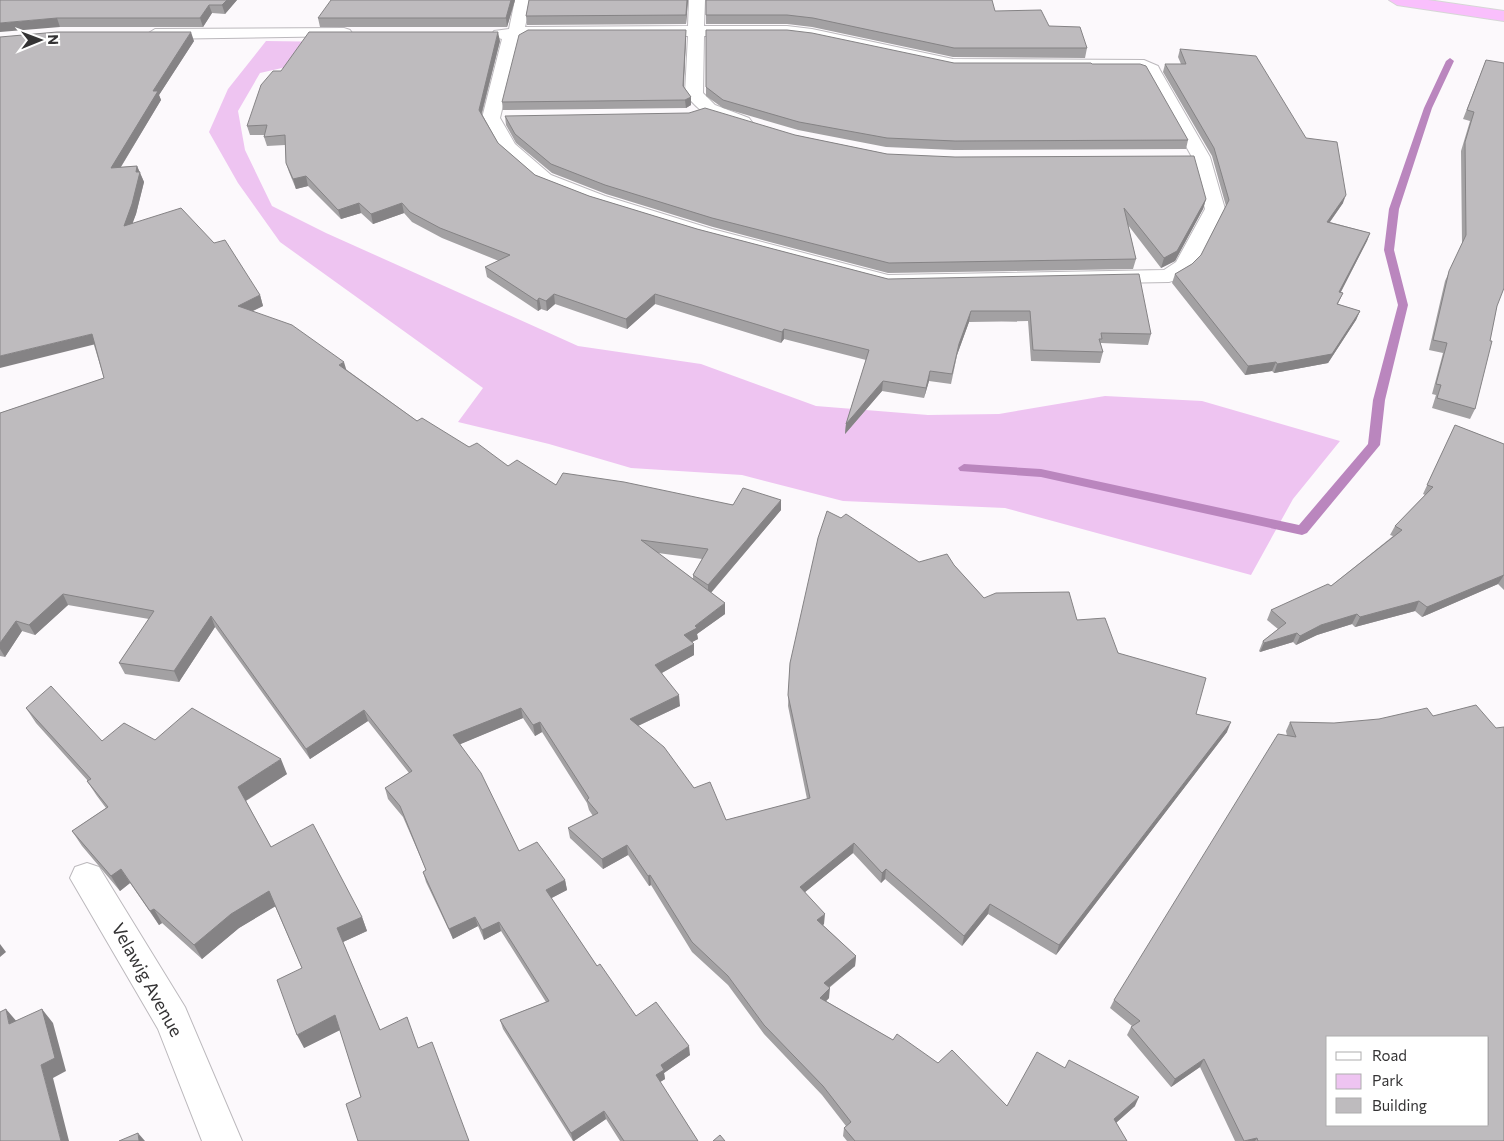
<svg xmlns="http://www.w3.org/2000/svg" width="1504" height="1141" font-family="Commissioner,sans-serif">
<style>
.green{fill:#eec4f1}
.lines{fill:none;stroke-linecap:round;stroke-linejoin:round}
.stream{fill:#ba86be;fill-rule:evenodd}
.street-casing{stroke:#bcb9bd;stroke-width:2}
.highway-casing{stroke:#d6d6d6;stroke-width:2}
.street{fill:#fff;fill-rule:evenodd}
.highway{fill:#f9bffc;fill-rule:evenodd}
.wall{fill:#a3a1a3;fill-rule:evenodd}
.shaded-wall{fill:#858385}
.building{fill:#bebbbe;stroke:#858385;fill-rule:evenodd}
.labels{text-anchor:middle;stroke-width:4;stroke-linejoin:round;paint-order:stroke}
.near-street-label{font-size:18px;fill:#343334;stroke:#fff}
</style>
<rect width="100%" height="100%" fill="#fcf9fc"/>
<path class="green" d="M266,41L339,42L326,58L260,73L238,111L245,150L272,206L326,233L578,346L701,364L816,406L928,415L999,414L1105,396L1202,401L1340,441L1293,499L1251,575L1005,508L843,501L742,475L631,468L549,444L458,422L483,388L280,242L238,183L209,132L228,89Z"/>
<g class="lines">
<path class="stream" d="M1450,58L1454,61L1432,108L1399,209L1394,250L1408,305L1385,400L1380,445L1307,533L1302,535L1041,477L960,471L958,468L964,464L1041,469L1299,525L1368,444L1373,400L1398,305L1384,250L1389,209L1424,108L1446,61Z"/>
<defs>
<path id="street" d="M515,0H531L525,27L688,26L689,0H705L704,26H787L812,29L953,59L1144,60L1158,66L1160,70L1210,157L1225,209C1211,234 1200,275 1169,282L888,287L698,237L591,204L537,183L501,151L482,118L502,39L494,37L492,34L494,31L509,29ZM529,36H688L685,93C696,111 727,131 749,126L752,122L749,118L715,105L703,93L704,36H787L812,39L953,69H1135L1145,73L1192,157L1205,209L1176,262L1164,270L888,275L712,229L605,196L551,175L515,144L500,118L518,41Z
M344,28L350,30L352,33L350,36L155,39L147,34L155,29Z
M87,863L99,867L185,1007L242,1141H202L158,1029L70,878L75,867Z"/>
<path id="highway" d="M1389,0H1428L1504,11V21L1397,5Z"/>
</defs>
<use href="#street" class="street-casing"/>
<use href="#highway" class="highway-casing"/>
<use href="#street" class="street"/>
<use href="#highway" class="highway"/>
</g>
<path class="wall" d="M0,0H237L225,14L212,13L203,27H60Z
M515,0L507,27H320L318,18Z
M529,0H688L686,24L527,25L526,16Z
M995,11L1049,26L1087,48L1085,58L953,57L812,27L787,24H706V15Z
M706,30L954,63L1092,64L1188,140L1186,149L954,150L886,147L798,130L723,108L706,96Z
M0,37L194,41L159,95L161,100L121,167L137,166L144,182L136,214L132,223L260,295L263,306L253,311L347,370L417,421L508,466L556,485L781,510L711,593L725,614L697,634L698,639L691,642L694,655L662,673L680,706L638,726L694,788L726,820L807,799L788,706L790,663L919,562L954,565L984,598L1077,620L1196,714L1227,732L1056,955L988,914L962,946L885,879L881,883L853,853L805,892L824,924L823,925L856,956L855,966L829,988V998L826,1001L893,1040L938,1063L1007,1106L1065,1068L1135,1106L1116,1123L1127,1141H847L843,1136L844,1128L846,1126L822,1095L764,1034L728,985L692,952L651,885L649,886L628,855L603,869L570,838L568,828L593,816L589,810L587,803L542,732L535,736L523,718L460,744L519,851L565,880L567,890L551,898L597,966L636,1016L690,1055L664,1073L665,1079L660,1082L698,1141H620L606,1119L574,1141H573L503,1029L500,1020L546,1002L501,931L484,940L478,926L453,939L426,882L423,872L426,870L403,817L388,799L385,788L409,773L368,721L310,759L215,627L179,682L125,674L119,663L149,619L68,605L35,635L22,631L5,657L0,656V413L104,378ZM658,553L702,559L693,575V579Z
M686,38L684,87L691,97V105L686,108L503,110L502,102Z
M500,41L482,114L498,143L535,175L589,196L697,229L888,279L1151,334L1148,345L1101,343V345L1103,352L1100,363L1031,361L1028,321L969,322L957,355L951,384L929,381L924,398L882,391L845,434L846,424L866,360L784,339L781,343L655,304L627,329L555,304L547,311L541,309L538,311L487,277L485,267L499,261L442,238L412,222L404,213L373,224L361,213L341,219L308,186L296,189L289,172L286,163L285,145L267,146L264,137V135H250L247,126L281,71Z
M1180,49L1343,203L1330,222L1370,233L1367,241L1341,292L1343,293L1338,304L1360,311L1356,320L1328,363L1274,373L1272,371L1245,375L1172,283L1175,274L1192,264L1201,255L1226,206L1212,156L1163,72L1165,64H1181L1178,57Z
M1486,60L1497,306L1475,409L1470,419L1432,408L1436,395L1432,394L1443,353L1429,350L1445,281L1462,244L1461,151L1470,121L1463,119Z
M505,116L795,135L887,154L1206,199L1203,209L1175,261L1161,268L1128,225L1136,259L1133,269L888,273L713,227L606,194L552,173L516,143L506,125Z
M1455,425L1504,444V590L1498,584L1422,617L1415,611L1355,627L1352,624L1317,635L1296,645L1293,642L1260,652L1259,651L1263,641L1278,629L1267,620L1271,610L1331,586L1393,536L1390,535L1395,526L1425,495L1423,494Z
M26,708L102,741L155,740L287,774L246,801L271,847L362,917L367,931L343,942L380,1030L412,1031L361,1097L340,1030L304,1048L302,968L275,906L239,928L202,959L162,923L159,925L130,883L120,891L82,846L72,831L106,808L97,796L87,781H88L36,723Z
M1290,722L1504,1141H1235L1200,1067L1171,1087L1127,1035L1131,1027L1132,1026L1110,1008L1114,1000L1287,736L1286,731Z"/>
<path class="shaded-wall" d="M227,0H237L225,14L222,5Z
M511,0H515L507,27L506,18Z
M687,0H688L686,24V15Z
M209,5L212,13L203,27L200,18Z
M57,18L60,27L0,32V23Z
M686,30V38L683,94V86Z
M191,32L194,41L159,95L161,100L114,178L111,168L153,91Z
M498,32L500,41L480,119L479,110Z
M691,97V105L686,108L685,100Z
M137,166L144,182L136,214L128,236L124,226Z
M306,176L308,186L296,189L293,179Z
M1346,195L1343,203L1324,230L1327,222Z
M1206,199L1203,209L1175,261L1161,268L1164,258Z
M359,203L361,213L341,219L338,210Z
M402,203L404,213L373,224L371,214Z
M1370,233L1367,241L1336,301L1339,292Z
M554,294L555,304L547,311L546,301Z
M655,294V304L627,329L626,319Z
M260,295L263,306L242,316L238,306Z
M539,298L541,309L538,311L537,301Z
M971,311L969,322L957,355L951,384L959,344Z
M1360,311L1356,320L1328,363L1274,373L1277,364Z
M784,329V339L781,343L782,332Z
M92,334L96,344L0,368V356Z
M344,362L347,372L339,365Z
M1276,362L1272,371L1245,375L1248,366Z
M930,371L929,381L924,398L926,388Z
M883,381L882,391L845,434L846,424Z
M781,500V510L708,596V585Z
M1504,575L1498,584L1422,617L1427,607Z
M63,594L68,605L35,635L29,625Z
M1419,601L1415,611L1355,627L1360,617Z
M725,603V614L697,634L698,639L685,646L684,635L695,626Z
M1357,614L1352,624L1317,635L1296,645L1300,636L1321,625Z
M211,616L215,627L179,682L174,671Z
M16,621L22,631L5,657L0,649V643Z
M1297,633L1293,642L1260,652L1264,643Z
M694,644V655L656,676L655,665Z
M679,695L680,706L631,729L630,719Z
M521,708L523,718L456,746L453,735Z
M364,710L368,721L310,759L306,749Z
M540,722L542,732L535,736L533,725Z
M1231,722L1227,732L1056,955L1059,945Z
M281,759L287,774L245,801L238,787Z
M854,843L853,853L799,897L800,887Z
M627,845L628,855L603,869L602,859Z
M121,869L130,883L120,891L111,876Z
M886,869L885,879L881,883L882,873Z
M650,875L651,885L649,886L648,876Z
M565,880L567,890L548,900L546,890Z
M269,891L276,906L239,928L202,959L194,945L231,914Z
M990,904L988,914L962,946L964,936Z
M154,909L162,923L159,925L150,911Z
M825,914L824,924L817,930V920Z
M362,917L367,931L343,942L337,928Z
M475,917L478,926L453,939L449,929Z
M499,922L501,931L484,940L482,930Z
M0,944L6,952L0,957Z
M856,956L855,966L823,992L824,983Z
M830,988L829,998L820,1007V998Z
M6,1009L18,1023L9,1024Z
M42,1009L53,1023L66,1071L53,1078L69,1141H61L41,1065Z
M335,1015L342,1029L304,1048L297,1035Z
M689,1046L690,1055L664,1073L665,1079L657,1084L656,1075L661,1065Z
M1204,1059L1200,1067L1171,1087L1175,1079Z
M1139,1097L1135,1106L1110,1128L1114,1119Z
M604,1111L606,1119L574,1141H573L571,1133Z
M138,1133L145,1141H139Z
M1257,1138L1255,1141H1244Z"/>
<path class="building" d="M0,0H227L222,5H209L200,18H57L0,23Z
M331,0H511L506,18H318Z
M529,0H687L686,15L526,16Z
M706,0H992L995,11L1041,10L1049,26L1080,27L1087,48H954L813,18L787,15H706Z
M528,30H686L683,86L691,97L685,100L502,102L519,35Z
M706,30H787L812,33L954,63H1091L1092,64H1140L1146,66L1188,140L955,141L887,138L799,122L723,100L706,87Z
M57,32H191L153,91H158L111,168L137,166L136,172H140L132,204L124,226L181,208L214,243L225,240L260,295L238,306L292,325L344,362L339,365L417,421L422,418L469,447L477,443L508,466L517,460L556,485L563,473L624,482L733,505L743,488L781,500L708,585L693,575L708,549L641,540L725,603L695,626L697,628L684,635L694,644L655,665L679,695L630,719L664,747L694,788L710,782L726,820L810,798L788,695L790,663L818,538L827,511L841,518L846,514L919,562L947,554L954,565L984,598L996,593L1069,592L1077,620L1105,618L1118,653L1206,678L1196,714L1231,722L1059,945L990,904L964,936L886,869L882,873L854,843L800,887L825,914L817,920L856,956L824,983L830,988L820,998L893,1040L897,1034L938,1063L952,1050L1007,1106L1037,1052L1065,1068L1069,1060L1139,1097L1114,1119L1127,1141H855L844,1128L851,1122L823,1086L764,1025L728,976L692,942L650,875L648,876L627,845L602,859L568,828L598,813L587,800L589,798L540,722L533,725L521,708L453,735L481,773L519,851L537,842L565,880L546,890L597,966L600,964L636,1016L656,1002L689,1046L661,1065L664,1070L656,1075L698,1141H624L604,1111L571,1133L500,1020L549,1001L499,922L482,930L475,917L449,929L423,872L426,870L400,806L385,788L412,771L364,710L306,749L211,616L174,671L119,663L154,611L63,594L29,625L16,621L0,643V413L104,378L92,334L0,356V37Z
M309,32H498L479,110L498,143L535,175L589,196L697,229L888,279L1139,274L1151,334L1101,333L1102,339H1099L1103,352L1033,350L1030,311H971L959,344L952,374L930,371L926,388L883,381L846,424L869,350L784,329L782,332L655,294L626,319L554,294L546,301L539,298L537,301L485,267L510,255L440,228L410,212L402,203L371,214L359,203L338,210L306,176L293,179L286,163L285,135L264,137L267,125L247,126L261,85L273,71H281Z
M1180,49L1256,56L1306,138L1337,142L1346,195L1327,222L1370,233L1339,292L1343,293L1337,304L1360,311L1332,354L1277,364L1276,362L1248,366L1175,274L1192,264L1201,255L1229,200L1214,148L1165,64H1186Z
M1486,60L1504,63V288L1497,306L1490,341H1492L1475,409L1437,398L1441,385L1436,384L1447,343L1433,340L1449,271L1466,235L1465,142L1474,112L1467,110Z
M705,108L795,135L887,154L955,157L1194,156L1206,199L1177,251L1164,258L1124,208L1136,259L889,263L712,218L605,185L551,164L515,134L505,116L689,113Z
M1455,425L1504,444V575L1427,607L1419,601L1360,617L1357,614L1321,625L1300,636L1297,633L1264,643L1263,641L1286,623L1271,610L1328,584L1331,586L1402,530L1395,526L1433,487L1427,485Z
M51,686L102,741L124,723L155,740L192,708L281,759L238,787L271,847L313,824L362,917L337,928L380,1030L407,1017L418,1048L432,1042L469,1141H358L346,1104L361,1097L335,1015L297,1035L277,980L302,968L269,891L231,914L194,945L154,909L150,911L121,869L111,876L72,831L108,807L87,781L91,779L26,708Z
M1476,705L1496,728L1504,727V1141H1258L1257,1138L1244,1141L1204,1059L1175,1079L1131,1027L1140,1021L1114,1000L1278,734L1296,737L1290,722L1334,723L1379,719L1427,708L1433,716ZM1328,1037H1488V1125H1328Z
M6,1009L9,1024L42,1009L55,1058L41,1065L61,1141H0V1012Z
M138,1133L139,1141H119Z
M720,1135L725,1141H713Z"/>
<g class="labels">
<g class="near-street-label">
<text transform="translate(147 980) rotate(61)" y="6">Velawig Avenue</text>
</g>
</g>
<rect x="1326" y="1036" width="162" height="90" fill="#ffffff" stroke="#aeadae"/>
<rect x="1336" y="1052" width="25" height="8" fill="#ffffff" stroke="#aeadae"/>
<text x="1372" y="1061" font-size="15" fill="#343334">Road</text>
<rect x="1336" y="1074" width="25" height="15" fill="#eec4f1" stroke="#aeadae"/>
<text x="1372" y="1086" font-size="15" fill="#343334">Park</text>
<rect x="1336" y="1098" width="25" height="15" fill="#bebbbe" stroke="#aeadae"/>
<text x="1372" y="1111" font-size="15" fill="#343334">Building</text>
<g transform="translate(40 40) rotate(89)" stroke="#ffffff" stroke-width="4" paint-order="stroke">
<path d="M0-4L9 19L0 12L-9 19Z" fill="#343334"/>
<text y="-8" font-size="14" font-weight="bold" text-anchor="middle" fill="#343334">N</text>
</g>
</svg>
